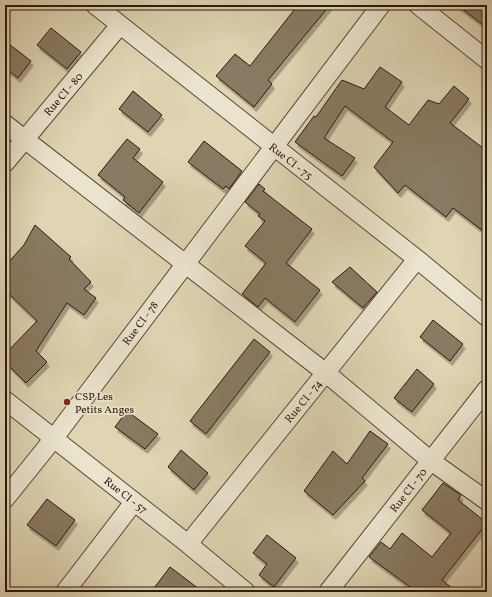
<svg xmlns="http://www.w3.org/2000/svg" width="492" height="597" font-family="Vollkorn,serif">
<style>
.building{fill:#897a64;stroke:#2b180f;filter:url(#shadow)}
.lines{fill:none;stroke-linecap:round;stroke-linejoin:round}
.street-casing{stroke:#584738;stroke-width:20}
.street{stroke:#eae4ce;stroke-width:18}
.poi-dot{fill:#8f2418;stroke:#eae4ce;stroke-width:1.5}
.labels{text-anchor:middle;stroke-width:3.5;stroke-linejoin:round;paint-order:stroke}
.street-label{font-size:11px;fill:#2b180f;stroke:#eae4ce}
.poi-label{font-size:11px;fill:#2b180f;stroke:#eae4ce;text-anchor:start}
</style>
<defs>
<filter id="shadow"><feDropShadow dx="2.5" dy="4.5" stdDeviation="0" flood-color="#0004"/></filter>
</defs>
<rect width="100%" height="100%" fill="#dfd5b3"/>
<filter id="stains"><feTurbulence type="fractalNoise" baseFrequency=".005" numOctaves="4"/><feColorMatrix values="0 0 0 0 .2 0 0 0 0 .09 0 0 0 0 .02 0 0 0 .5 -.17"/></filter>
<radialGradient id="worn" r=".72"><stop offset=".6" stop-color="#630" stop-opacity="0"/><stop offset="1" stop-color="#630" stop-opacity=".3"/></radialGradient>
<path class="building" d="M298,5H330L268,80L272,84L254,107L216,76L235,54L250,66Z
M457,5H487V28Z
M51,28L81,52L67,69L37,45Z
M5,41L31,61L18,78L5,68Z
M380,67L402,82L385,107L409,125L428,100L439,104L454,86L469,99L450,123L487,151V234L453,208L446,217L405,185L398,193L374,167L393,142L345,106L324,138L355,158L342,176L295,142L314,116L316,117L342,80L364,89Z
M133,91L162,115L148,132L119,109Z
M127,139L140,149L133,158L163,182L139,213L123,200L125,197L98,175Z
M204,141L242,171L229,189L226,186L223,189L188,162Z
M259,184L265,189L263,191L312,229L286,263L320,290L295,322L265,298L258,307L242,294L266,263L245,246L265,221L258,216L260,214L245,202Z
M35,225L71,257L69,259L91,282L84,289L96,298L84,315L67,303L36,351L47,362L26,383L5,362V354L37,321L5,290V266L24,245Z
M350,267L377,292L363,308L332,282Z
M433,320L463,344L450,361L420,337Z
M254,339L270,352L206,434L190,421Z
M417,369L434,384L412,412L394,398Z
M127,411L158,434L145,449L115,427Z
M370,431L388,444L362,478L365,481L333,515L304,491L333,451L347,464Z
M181,450L208,473L194,490L168,467Z
M443,483L461,495L458,500L487,523L442,580L457,592H417L369,557L381,542L390,549L402,533L432,557L451,533L422,510Z
M47,499L75,520L56,546L27,525Z
M267,535L296,558L274,587L259,575L267,564L253,553Z
M170,567L203,592H151Z"/>
<g class="lines">
<defs>
<path id="street" d="M95,5L417,259L487,317
M418,5L487,60
M5,124L326,373L431,461L487,501
M5,163L120,25
M5,400L188,544L246,592
M5,499L54,438L381,5
M188,544L417,259
M65,592L134,502
M328,592L487,389"/>
</defs>
<use href="#street" class="street-casing"/>
<use href="#street" class="street"/>
</g>
<circle class="poi-dot" cx="67" cy="402" r="4"/>
<g class="labels">
<g class="street-label">
<text transform="translate(63 94) rotate(-49)" y="4">Rue CI - 80</text>
<text transform="translate(291 161) rotate(38)" y="4">Rue CI - 75</text>
<text transform="translate(140 323) rotate(-53)" y="4">Rue CI - 78</text>
<text transform="translate(303 401) rotate(-51)" y="4">Rue CI - 74</text>
<text transform="translate(408 490) rotate(-52)" y="4">Rue CI - 70</text>
<text transform="translate(126 495) rotate(38)" y="4">Rue CI - 57</text>
</g>
<g class="poi-label">
<text x="75" y="400">CSP Les<tspan x="75" dy="13">Petits Anges</tspan></text>
</g>
</g>
<rect width="492" height="597" fill="none" stroke="#dfd5b3" stroke-width="20"/>
<rect x="6" y="6" width="480" height="585" fill="none" stroke="#2b180f" stroke-width="2"/>
<rect x="10" y="10" width="472" height="577" fill="none" stroke="#2b180f"/>
<rect width="100%" height="100%" filter="url(#stains)"/>
<rect width="100%" height="100%" fill="url(#worn)"/>
</svg>
